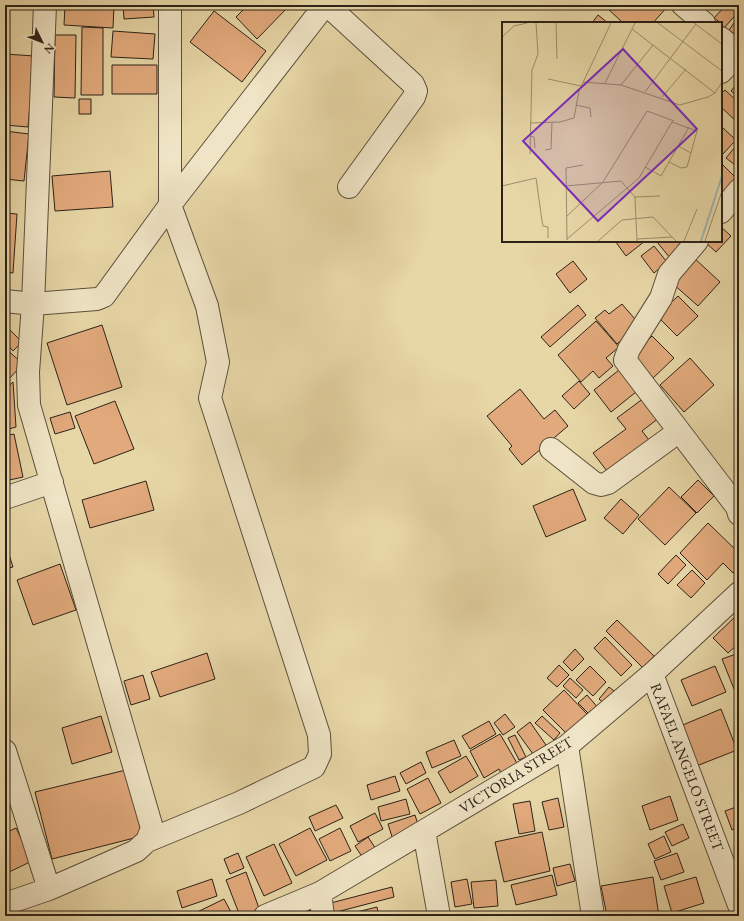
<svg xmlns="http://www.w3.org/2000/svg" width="744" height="921" font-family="'EB Garamond',serif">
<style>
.building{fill:#e2aa7c;stroke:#2c2218}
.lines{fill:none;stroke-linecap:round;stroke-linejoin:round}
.minor-casing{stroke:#5b4f3c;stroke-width:24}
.minor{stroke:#efe4c5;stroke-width:22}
.labels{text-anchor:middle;stroke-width:4;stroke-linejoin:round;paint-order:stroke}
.street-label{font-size:15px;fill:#2c2218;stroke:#efe4c5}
.inset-river{fill:none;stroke:#9bb6b2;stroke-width:2}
.inset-road{fill:none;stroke:#9c8e6d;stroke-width:1}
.view{fill:#7b2cbf;fill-opacity:0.15;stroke:#7b2cbf;stroke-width:2}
.inset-edge{fill:none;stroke:#2c2218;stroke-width:2}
</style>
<rect width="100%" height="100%" fill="#e7d6a6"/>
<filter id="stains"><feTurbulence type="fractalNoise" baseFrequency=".005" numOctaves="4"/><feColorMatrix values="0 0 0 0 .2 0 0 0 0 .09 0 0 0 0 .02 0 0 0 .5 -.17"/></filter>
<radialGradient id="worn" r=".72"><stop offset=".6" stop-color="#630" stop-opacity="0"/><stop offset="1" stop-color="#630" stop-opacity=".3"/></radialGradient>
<path class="building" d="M65,5H114L113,28L64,25Z
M123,5H153L154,17L124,19Z
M248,5H290L257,39L236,17Z
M606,5H665L667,7L653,23H623L605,6Z
M726,5H735L739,9V11L724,28L721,23L714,18Z
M214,11L266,51L242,82L190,42Z
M598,15L608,23H592Z
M739,16V38L729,30Z
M82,27L103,28V95H81Z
M113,31L155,34L153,59L111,57Z
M55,35H76L75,98L54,97Z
M5,54L34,56L28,127L5,125Z
M112,65H157V94H112Z
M739,81V98L731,91Z
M725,90L739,103L738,123L721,107V94Z
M79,99H91V114H79Z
M723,128L736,140L721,156V130Z
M5,131L29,134L24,181L5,179Z
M739,142V168L726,158Z
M721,163L739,181L721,205Z
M110,171L113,207L55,211L52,176Z
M5,213L17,214L13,273L5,272Z
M721,227L731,236L716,252L705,242L721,241Z
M615,241H645L626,256Z
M678,241L683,248L670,258L657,242Z
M654,246L667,262L654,273L641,256Z
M692,256L720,282L698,306L672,283Z
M573,261L587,279L570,293L556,274Z
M678,296L698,316L677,336L657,316Z
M622,304L640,325L617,344L595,318L605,310L609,314Z
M578,305L586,315L550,347L541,337Z
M596,321L619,347L606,358L613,366L599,378L593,371L581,382L558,355Z
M5,325L22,342L13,351L5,342Z
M102,325L122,387L67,405L47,343Z
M652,336L674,358L651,380L629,358Z
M5,348L23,364L6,382H5Z
M690,358L714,385L684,412L660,385Z
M619,370L636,392L611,412L594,390Z
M579,381L590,394L574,409L562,396Z
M13,382L16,427L5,430V389Z
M520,389L544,419L555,410L568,426L522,465L509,449L512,446L487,416Z
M644,398L659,418L642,431L649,440L607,471L593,453L626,429L617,418Z
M115,401L134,449L94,464L75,416Z
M70,412L75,428L55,434L50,418Z
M14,434L23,477L5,481V436Z
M698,480L714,496L697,513L681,497Z
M146,481L154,510L90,528L82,500Z
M669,487L696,513L665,545L638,519Z
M573,489L586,520L546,537L533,506Z
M621,499L639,515L623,534L604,518Z
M708,523L739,553V566L733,573L723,563L707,580L680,553Z
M5,542L13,567L5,569Z
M676,555L686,565L668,584L658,574Z
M60,564L76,610L33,625L17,580Z
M692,570L705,583L691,598L677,585Z
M739,613V643L728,653L713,638Z
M617,620L654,656L643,668L606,631Z
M605,637L632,665L621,676L594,648Z
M575,649L584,659L572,671L563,662Z
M207,653L215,679L160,697L151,672Z
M739,653V687L734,689L722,659Z
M559,665L569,675L557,687L547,678Z
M590,666L606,682L593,696L576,680Z
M715,666L726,692L692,706L681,680Z
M143,675L150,699L131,705L124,681Z
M570,678L583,690L576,698L563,686Z
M609,687L619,695L608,707L599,699Z
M564,690L587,714L567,734L543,710Z
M587,695L600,710L592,717L578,703Z
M721,709L737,750L694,767L678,727Z
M505,714L515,727L503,735L494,723Z
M101,716L112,752L72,764L62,728Z
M542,716L560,733L554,740L535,723Z
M489,721L496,734L470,749L462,736Z
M530,722L546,745L533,754L517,732Z
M500,734L521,770L504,779L499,769L484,778L470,751Z
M515,735L526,757L519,760L508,738Z
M454,740L461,756L432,768L426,752Z
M466,756L478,776L450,793L438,772Z
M421,762L426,773L406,784L400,773Z
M126,770L142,836L52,859L35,792Z
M395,776L400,791L371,800L367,785Z
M428,778L441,803L420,814L407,789Z
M670,796L678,820L650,830L642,806Z
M558,798L564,827L549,830L542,802Z
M406,799L410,814L381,821L378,807Z
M530,801L535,831L519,834L513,804Z
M336,805L343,818L315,831L309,817Z
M739,806V827L732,830L725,811Z
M375,813L383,829L358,842L350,826Z
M415,815L420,831L393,840L388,824Z
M683,824L689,838L672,846L665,832Z
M16,828L32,861L5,874V833Z
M310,828L327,860L296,876L279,844Z
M340,828L351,851L330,861L319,839Z
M542,832L550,871L504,882L495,842Z
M664,836L671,852L655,859L648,844Z
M368,837L378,852L365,861L355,846Z
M274,844L292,883L264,896L246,857Z
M238,853L244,868L230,874L224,859Z
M677,853L684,872L661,880L654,861Z
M570,864L575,881L557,886L553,868Z
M246,872L260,911L248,916H240L226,880Z
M552,875L557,895L516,905L511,885Z
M653,877L659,916H607L601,886Z
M696,877L704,903L672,913L664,886Z
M212,879L217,896L182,908L177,891Z
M467,879L472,904L455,907L451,882Z
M496,880L498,906L474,908L471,882Z
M392,887L394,897L329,914L327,904Z
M224,899L233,916H191V915Z
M377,907L379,916H354L353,913Z"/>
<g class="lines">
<defs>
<path id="minor" d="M327,5L413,84L416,91L414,97L349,187
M683,5L704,23
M721,38L739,54
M721,72L739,54
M721,212L739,190
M697,241L669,274L661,298L629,349L625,360L737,507L739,514
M5,301L33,304L97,299L104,296L170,205L325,5
M551,449L594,483L601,485L608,483L678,432
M5,498L52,482
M652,674L739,905
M567,746L593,916
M5,751L49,889
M424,831L439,916
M147,841L239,803L314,767L320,754L319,735L210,398L218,362L207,306L170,205V5
M320,893L323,916
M5,904L49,889L136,851L147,841L152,828L29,405L28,372L33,304L45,5
M265,916L320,893L567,746L652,674L739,593"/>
</defs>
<use href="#minor" class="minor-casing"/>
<use href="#minor" class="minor"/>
</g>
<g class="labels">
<g class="street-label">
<text transform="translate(687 767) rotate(69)" y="5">RAFAEL ANGELO STREET</text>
<text transform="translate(516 775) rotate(-32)" y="5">VICTORIA STREET</text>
</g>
</g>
<g transform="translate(502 22)">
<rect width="220" height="220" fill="#e7d6a6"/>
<path class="inset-river" d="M199,219L220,154"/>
<path class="inset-road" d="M54,1L55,37M156,1L220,49M192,1L220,22M130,7L213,71M0,15L12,4L25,1M46,57L79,64M81,60L119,63L178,83L206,75L213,71L220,60M103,61L133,1M119,63L151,23M143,70L194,2M160,75L184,47M74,83L88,86L89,95M29,101L58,100L72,96L77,69L109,1M28,114L32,115L33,126M176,124L189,131M43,128L49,127L50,100M28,132L30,48L36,32L34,1M143,145L159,154L187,105M0,164L34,156L40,199L41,204L46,205V216M64,164L119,159L133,175L135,219M133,175L158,174M64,195L101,160L145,89L172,99M65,217L137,156L170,100L195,109L185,145L179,146L167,140M135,217L170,215M65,218L64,146L81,143M96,219L120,198L151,195L174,219M182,219L195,187M203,219L220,169"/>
<path class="view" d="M121,27L195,107L96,199L21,119Z"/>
<rect width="220" height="220" class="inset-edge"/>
</g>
<rect width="744" height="921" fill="none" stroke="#e7d6a6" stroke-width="20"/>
<rect x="6" y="6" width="732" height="909" fill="none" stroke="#2c2218" stroke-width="2"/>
<rect x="10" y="10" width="724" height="901" fill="none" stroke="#2c2218"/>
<g transform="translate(42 42) rotate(133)" stroke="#efe4c5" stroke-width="3" paint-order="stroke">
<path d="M0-3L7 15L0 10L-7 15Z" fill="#2c2218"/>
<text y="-6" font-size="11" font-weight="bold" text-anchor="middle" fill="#2c2218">N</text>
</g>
<rect width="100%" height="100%" filter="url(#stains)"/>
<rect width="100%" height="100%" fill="url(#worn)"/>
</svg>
